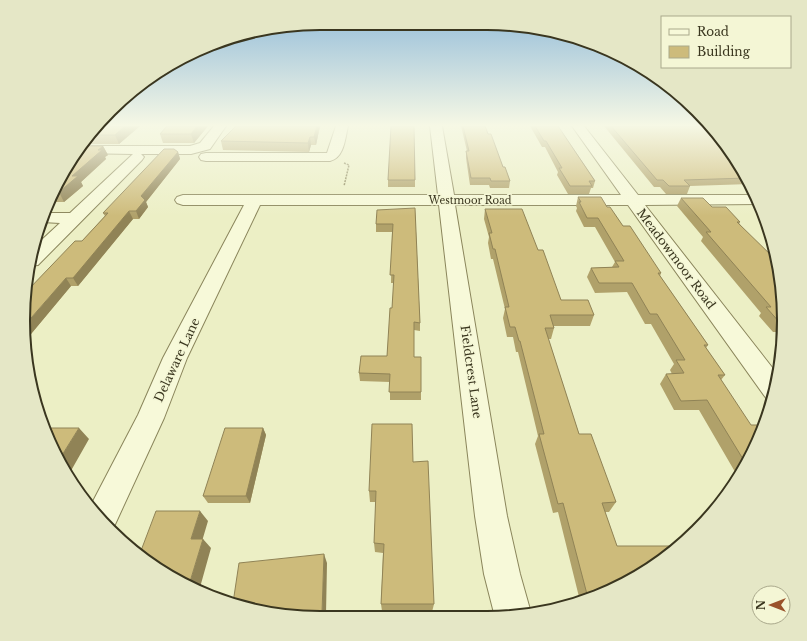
<svg xmlns="http://www.w3.org/2000/svg" width="807" height="641" font-family="'Libre Baskerville',serif">
<style>
.lines{fill:none;stroke-linecap:round;stroke-linejoin:round}
.minor-casing{stroke:#8a855b;stroke-width:2}
.path{stroke:#8a855b;stroke-width:1.5;stroke-dasharray:2 1;stroke-linecap:butt}
.minor{fill:#f7f9d9;fill-rule:evenodd}
.wall{fill:#b0a16a}
.shaded-wall{fill:#908356}
.building{fill:#cdbb7b;stroke:#908356}
.labels{text-anchor:middle;stroke-width:3;stroke-linejoin:round;paint-order:stroke}
.far-street-label{font-size:10px;fill:#3a361f;stroke:#f4f6d5}
.street-label{font-size:12px;fill:#3a361f;stroke:#f4f6d5}
.rim{fill:none;stroke:#3a361f;stroke-width:2}
</style>
<rect width="100%" height="100%" fill="#ecefc5"/>
<g class="lines">
<defs>
<path id="minor" d="M214,126H226L210,149L191,154H141L144,157L142,160L38,265L30,266L32,249L60,223L42,222L46,213H70L133,154L77,153L83,146H190L200,143Z
M336,126H348C345,139 344,158 330,161H206L201,160L199,157L201,154L206,153H327Z
M430,126H442L454,195H621L572,126H584L638,195H755L759,204L645,205L778,375L773,401L766,398L628,205H455L507,516L520,574L531,613L506,617H495L484,574L475,516L439,205H260L187,358L164,418L112,531L97,516L90,507L138,415L163,358L244,205H183L177,203L175,200L177,197L183,195H438Z"/>
</defs>
<use href="#minor" class="minor-casing"/>
<path class="path" d="M344,163L349,165L344,186"/>
<use href="#minor" class="minor"/>
</g>
<path class="wall" d="M98,126H140L119,144H88L87,141Z
M167,126H208L194,143H163L160,134Z
M236,126H320L316,145H311L309,152L223,150L221,141Z
M461,126H485L503,167L510,181L509,188H490L489,185H470L466,158V151H467Z
M530,126H558L595,181L593,188H591L589,194H568L557,175L558,172L545,147H542Z
M604,126H703L744,172L750,184L690,186L687,194H666L660,187H654Z
M103,146L108,155L105,157L106,159L81,182L83,186L64,202H50L63,172Z
M178,152L180,159L146,202L148,207L139,219H133L78,286H71L26,340L82,241L105,216L103,213Z
M388,180H415V187H388Z
M578,197L607,207L661,273L660,276L708,345L706,348L725,375L721,380L753,452L738,477L699,410H674L660,384L666,374H672L670,370L674,364L651,324H645L627,292L595,293L587,277L591,268L612,267L615,262L595,227H584L576,211L577,208L576,206Z
M681,198L712,207L740,222L739,223L781,282L783,332H773L759,316L761,313L701,241L703,237L677,206Z
M415,208L420,323V331L414,330V357L421,392V400H390V382L360,381L359,373L387,356L392,308L394,283H391L392,232H376V224Z
M485,209L538,250L561,300L594,315L590,326H553L554,328L551,339H548L579,434L616,502L609,512H605L617,546L635,578L580,601L558,512L553,513L535,444L538,436L518,352H516L513,337H507L503,318L505,309L493,259H491L488,243L489,237L484,219Z
M263,428L266,435L250,503H208L203,496Z
M413,462L434,604L432,612L382,611L381,604L383,553L375,552L374,543L376,502H370L369,491Z"/>
<path class="shaded-wall" d="M125,126H140L119,144L115,135Z
M197,126H208L194,143L191,134Z
M317,126H320L316,145L314,137Z
M310,137L311,145L309,152L308,143Z
M103,146L108,155L105,157L106,159L81,182L83,186L64,202L59,192L72,176Z
M178,152L180,159L146,202L148,207L139,219L136,211L141,196Z
M129,211L133,219L78,286L73,278Z
M66,278L71,286L26,340L24,326Z
M79,428L89,439L68,476L63,469L59,460Z
M263,428L266,435L250,503L246,496Z
M200,511L208,521L200,548L191,539Z
M203,539L211,548L199,591L189,585Z
M324,554L327,563L326,614H323L322,613Z"/>
<path class="building" d="M98,126H125L115,135H91Z
M167,126H197L191,134H160Z
M236,126H317L314,137H310L308,143L221,141Z
M391,126H414L415,180H388Z
M463,126H485L488,134H491L503,167H505L510,181H491L490,178H471L466,151H469Z
M535,126H558L595,181H589L592,186H570L559,168H562L546,141H544Z
M611,126H703L713,134L744,172L747,178L684,180L690,186H669L663,180H657Z
M83,146H103L98,150H102L72,176H78L59,192H54L63,172Z
M164,149H174L178,152L141,196L145,200L136,211H129L73,278H66L24,326L23,320L27,291L75,241H82L108,213H103Z
M578,197H601L607,207H610L623,226H630L661,273H658L708,345H704L725,375H718L751,425H763L753,452L746,464L707,400L681,401L666,374L684,373L676,360H685L657,314H650L632,283H599L591,268L619,267L615,261H624L598,218H587L579,202H581Z
M681,198H703L712,207H726L740,222H737L776,260L781,282L783,323H780L766,307H771L706,232H711Z
M415,208L420,323L414,322V357H421V392H389L390,374L359,373L361,356H387L390,308H392L394,275H390L393,224H376L377,210Z
M485,209H522L538,250H543L561,300H588L594,315H550L554,328H545L579,434H591L616,502L602,503L617,546H680L635,578L588,598L563,503L558,504L539,434H544L520,341H519L515,327H510L505,307H509L495,249H493L489,233H492Z
M372,424H412L413,462L428,461L434,604H381L384,544L374,543L376,491H369Z
M46,428H79L59,460Z
M225,428H263L246,496H203Z
M156,511H200L191,539H203L189,585L139,556Z
M324,554L322,613H317L263,612L233,603L239,563Z"/>
<linearGradient id="sky" x2="0" y2="1"><stop stop-color="#8eb9d9"/><stop offset="0.58" stop-color="#f6f8e5"/><stop offset="1" stop-color="#f6f8e5" stop-opacity="0"/></linearGradient>
<rect width="807" height="216" fill="url(#sky)"/>
<g class="labels">
<g class="far-street-label">
<text x="470" y="204">Westmoor Road</text>
</g>
<g class="street-label">
<text transform="translate(676 259) rotate(53)" y="4">Meadowmoor Road</text>
<text transform="translate(177 360) rotate(-65)" y="4">Delaware Lane</text>
<text transform="translate(471 372) rotate(82)" y="4">Fieldcrest Lane</text>
</g>
</g>
<path d="M0 0H807V641H0ZM320 30H487A290 290 0 0 1 777 320V321A290 290 0 0 1 487 611H320A290 290 0 0 1 30 321V320A290 290 0 0 1 320 30Z" fill="#e5e7c6" fill-rule="evenodd"/>
<path class="rim" d="M320 30H487A290 290 0 0 1 777 320V321A290 290 0 0 1 487 611H320A290 290 0 0 1 30 321V320A290 290 0 0 1 320 30Z"/>
<rect x="661" y="16" width="130" height="52" fill="#f4f6d5" stroke="#aaa98c"/>
<rect x="669" y="29" width="20" height="6" fill="#f7f9d9" stroke="#aaa98c"/>
<text x="697" y="36" font-size="12" fill="#3a361f">Road</text>
<rect x="669" y="46" width="20" height="12" fill="#cdbb7b" stroke="#aaa98c"/>
<text x="697" y="56" font-size="12" fill="#3a361f">Building</text>
<g transform="translate(771 605) rotate(270)"><circle r="19" fill="#f4f6d5" stroke="#aaa98c"/>
<path d="M0-3L7 15L0 10L-7 15Z" fill="#9a522a"/>
<text y="-6" font-size="11" font-weight="bold" text-anchor="middle" fill="#3a361f">N</text>
</g>
</svg>
